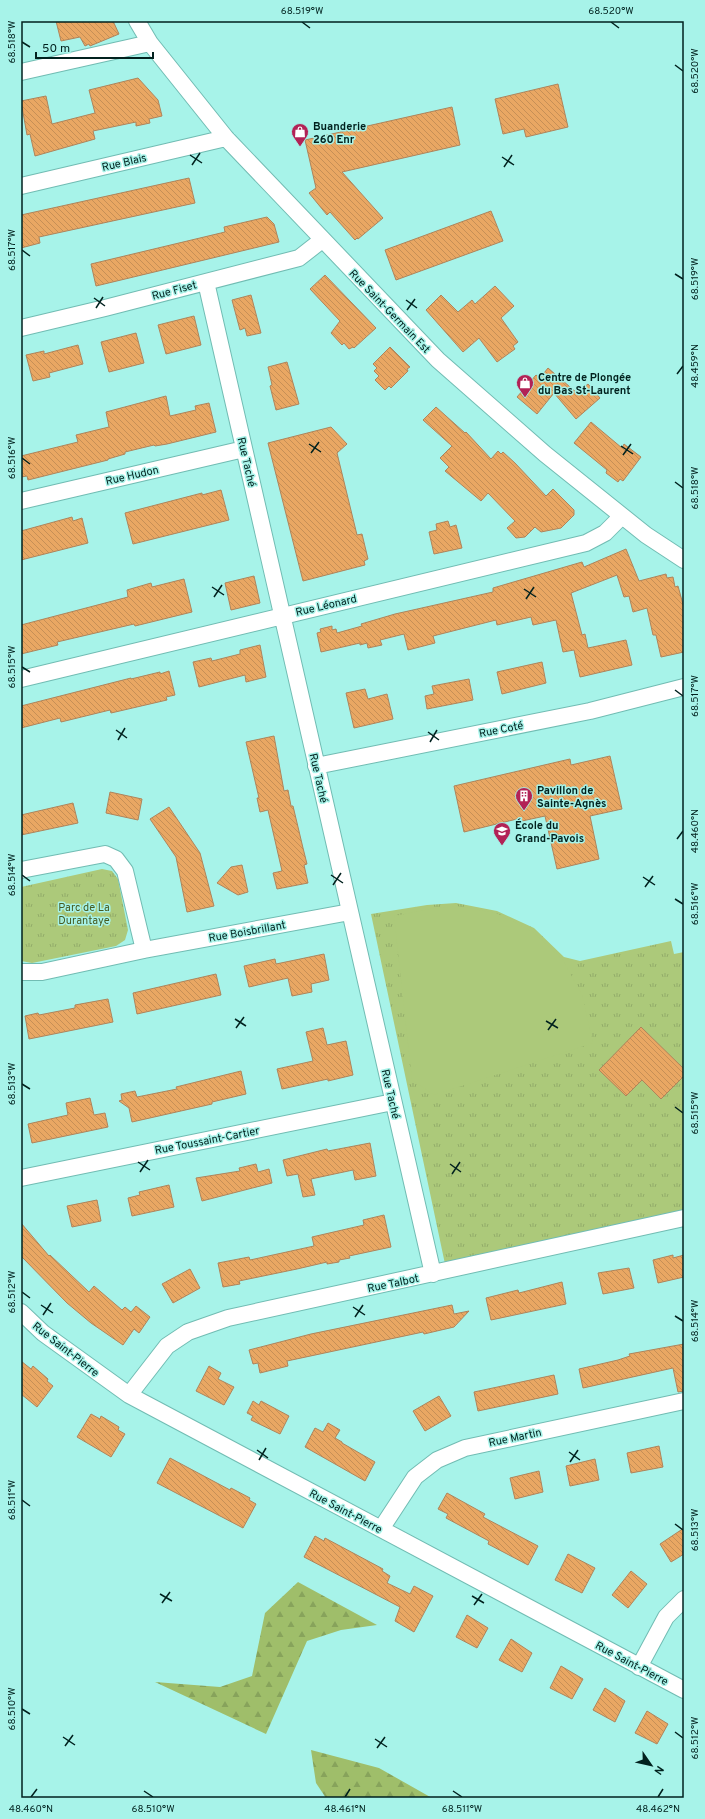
<svg xmlns="http://www.w3.org/2000/svg" width="705" height="1819" font-family="Overpass,sans-serif">
<style>
.grass{fill:url(#grass-tufts)}
.forest{fill:url(#forest-firs)}
.garden{fill:#acc97a}
.building{fill:url(#building-back-hatch);stroke:#ae845b}
.lines{fill:none;stroke-linecap:round;stroke-linejoin:round}
.minor-casing{stroke:#71bcb3;stroke-width:18}
.minor{stroke:#fff;stroke-width:16}
.ticks{fill:none;stroke:#01211e;stroke-width:1.5}
.labels{text-anchor:middle;stroke-width:3;stroke-linejoin:round;paint-order:stroke}
.poi-label{font-size:11px;font-weight:bold;fill:#01211e;stroke:#a7f3e9;text-anchor:start}
.street-label{font-size:11px;fill:#01211e;stroke:#a7f3e9}
.park-label{font-size:11px;fill:#475b20;stroke:#a7f3e9}
.neatline{fill:none;stroke:#01211e;stroke-width:1.5}
.ticks-label{font-size:10px;text-anchor:middle;fill:#01211e}
</style>
<defs>
<pattern id="grass-tufts" width="24" height="20" patternUnits="userSpaceOnUse"><rect width="24" height="20" fill="#acc97a"/><path d="M3 7l-1-3M5 7V3M7 7l1-3M15 17l-1-3M17 17v-4M19 17l1-3" fill="none" stroke="#92ac69"/></pattern>
<pattern id="forest-firs" width="22" height="20" patternUnits="userSpaceOnUse"><rect width="22" height="20" fill="#9fbe6a"/><path d="M5 1l3.5 6h-7zM16 11l3.5 6h-7z" fill="#87a35b"/></pattern>
<pattern id="building-back-hatch" width="6" height="6" patternUnits="userSpaceOnUse"><rect width="6" height="6" fill="#e9a763"/><path d="M-1 5l2 2M0 0l6 6M5-1l2 2" fill="none" stroke="#c68f56"/></pattern>
</defs>
<rect width="100%" height="100%" fill="#a7f3e9"/>
<path class="grass" d="M102,869L112,871L118,879L128,930L125,940L116,946L42,961L32,963L21,961V887Z
M456,903L497,911L534,928L564,957L580,961L671,941L674,954L684,952V1219L445,1264L371,914L427,905Z"/>
<path class="forest" d="M298,1582L377,1625L341,1630L307,1641L266,1734L155,1682L220,1687L252,1676L265,1613Z
M311,1750L379,1768L432,1798H326L316,1783Z"/>
<path class="garden" d="M456,906L496,913L533,932L563,960L582,995L593,1043L434,1095L412,1080L394,916L430,909Z"/>
<path class="building" d="M56,21H113L119,34L90,46L89,44L85,46L80,37L61,41Z
M138,78L158,100L162,116L149,119L150,123L136,126V122L93,131L95,139L35,156L30,134L27,135L21,101L46,96L52,124L95,113L89,90Z
M558,84L568,127L526,137L524,129L503,134L495,99Z
M452,107L460,145L342,172L383,218L358,239L357,238L355,240L330,212L327,215L309,193L316,188L305,140Z
M189,178L195,203L39,237L40,243L21,248V215Z
M491,211L503,241L396,280L385,250Z
M267,217L274,224L279,242L96,286L91,264L225,232L224,227Z
M325,275L376,328L354,348L353,347L349,349L344,343L342,345L331,333L340,321L310,289Z
M495,286L514,306L501,318L518,342L513,346L515,349L497,362L479,338L463,352L426,310L441,295L458,312L472,300L475,304Z
M251,295L261,333L247,336L245,328L240,330L232,300Z
M194,316L201,345L166,354L158,325Z
M136,333L144,363L109,372L101,342Z
M78,345L83,364L49,373L50,377L33,381L26,355L44,351V354Z
M390,347L410,367L407,369L408,371L391,388L389,386L385,390L375,380L379,376L374,371L377,368L373,364Z
M287,362L299,404L276,410L270,386L272,385L268,367Z
M548,368L577,393L588,384L600,398L576,419L554,393L537,414L517,397L536,375L540,378Z
M166,396L170,416L196,410L195,406L209,403L216,432L167,444L155,446L154,445L125,452V454L108,459V460L28,480L27,476L21,477V456L78,442L76,435L109,427L106,412Z
M436,407L465,433L466,432L491,459L498,451L501,454L503,452L515,463L546,496L553,489L574,510V515L561,528L541,532L535,527L525,537L516,538L507,528L515,521L488,493L481,501L445,471L449,467L440,458L452,446L423,420Z
M591,422L622,448L624,444L641,457L623,481L620,479L618,482L606,473L607,470L574,443Z
M331,427L347,444L337,453L357,535L362,534L368,559L364,561L365,565L303,581L268,443Z
M221,490L229,520L133,544L125,513L202,493V495Z
M72,517L73,521L82,518L88,543L21,560V531Z
M448,521L450,527L456,525L462,548L434,554L429,532L437,530L436,524Z
M626,549L639,581L666,574L667,578L673,577L675,587L678,586L684,608V652L661,657L656,635H653L647,608L633,612L629,596L624,597L617,575L571,593L582,635L585,634L588,648L626,640L632,665L580,677L574,650L563,652L556,620L533,625L531,617L497,625L496,620L433,636L435,643L408,650L404,634L380,640L382,645L368,648L367,643L360,645V643L321,652L317,633L321,632L320,629L332,626V630L336,629L337,633L362,626L361,624L395,614L493,592V588L582,562L584,567Z
M254,576L260,603L231,610L225,583Z
M184,579L192,612L135,626L134,624L57,642L58,645L21,654V625L128,597L127,590L151,583L152,587Z
M260,645L266,677L246,682L245,675L199,687L193,662L211,658L212,661L240,654V650Z
M542,662L546,683L502,694L497,672Z
M169,671L175,695L166,697L167,700L111,713L110,710L61,722L60,718L21,728V706L131,678V679L160,672V674Z
M469,679L473,700L427,709L425,696L434,694L432,686Z
M365,689L368,699L387,694L393,719L354,728L346,693Z
M274,736L284,791L288,790L291,806H293L303,848L307,864L304,865L308,883L277,889L273,873L282,871L268,810L260,812L257,798H259L246,742Z
M610,756L622,809L590,816L599,859L557,869L545,816L522,821L521,818L464,832L454,786L570,759L571,765Z
M110,792L142,799L138,820L106,813Z
M73,803L78,823L21,835V815Z
M169,807L200,853L214,906L187,912L176,857L150,819Z
M242,865L248,892L238,895L217,883L231,867Z
M324,954L329,980L311,984L312,992L292,996L288,978L249,987L244,966L275,959L276,964Z
M216,974L221,995L137,1014L133,993Z
M108,999L113,1022L29,1039L25,1016L38,1013L39,1015L75,1008V1005Z
M641,1027L684,1069V1076L661,1099L642,1080L626,1096L599,1070Z
M323,1028L327,1045L346,1041L353,1075L328,1081V1079L282,1089L277,1069L313,1061L306,1032Z
M241,1071L246,1094L212,1102V1104L132,1122L129,1108L119,1101L122,1100L121,1094L135,1091L137,1097L177,1089L176,1087Z
M90,1098L94,1115L105,1113L108,1127L32,1143L28,1124L68,1115L66,1103Z
M370,1143L376,1176L355,1180L353,1170L311,1179L315,1195L303,1197L298,1174L287,1176L283,1160L327,1149L328,1151Z
M256,1164L258,1172L269,1169L272,1183L202,1201L196,1178L240,1171L239,1168Z
M169,1185L174,1207L132,1216L128,1198L140,1195L139,1192Z
M97,1200L101,1221L72,1227L67,1206Z
M384,1215L391,1247L349,1256L350,1258L339,1260V1262L327,1264V1262L297,1269L239,1281L240,1284L223,1287L218,1263L249,1257L250,1260L314,1246L312,1237L364,1225L363,1220Z
M21,1223L49,1256L50,1255L89,1292L94,1286L122,1310L125,1307L131,1312L136,1306L150,1317L139,1333L134,1329L123,1345L91,1323L67,1303L21,1256Z
M673,1255V1258L684,1255V1277L658,1283L653,1260Z
M629,1268L634,1288L603,1294L598,1273Z
M190,1269L200,1288L173,1303L162,1284Z
M562,1282L566,1304L491,1320L486,1298L518,1290L519,1293Z
M452,1305L454,1314L469,1311L454,1327L424,1334L423,1332L287,1361L288,1366L260,1373L258,1363L253,1364L249,1350L311,1334Z
M684,1344V1391L678,1392L673,1368L583,1388L579,1369L618,1360L630,1356L629,1354Z
M21,1361L31,1369L33,1366L48,1379L47,1381L53,1386L37,1407L21,1394Z
M209,1366L221,1373L218,1379L234,1387L224,1405L196,1391Z
M554,1375L558,1394L478,1411L474,1392Z
M439,1396L451,1416L425,1431L413,1411Z
M253,1401L259,1405L261,1401L289,1416L280,1434L251,1420L253,1416L247,1413Z
M91,1414L100,1419L101,1416L119,1427L118,1430L125,1434L111,1457L77,1437Z
M328,1423L340,1430L335,1438L342,1442V1443L375,1462L365,1481L305,1447L315,1428L323,1432Z
M659,1446L663,1467L631,1473L627,1453Z
M170,1458L230,1490L231,1488L250,1498L249,1500L256,1504L243,1528L157,1483Z
M595,1459L599,1480L570,1486L566,1466Z
M539,1471L543,1492L515,1499L510,1478Z
M447,1493L485,1514L483,1517L538,1546L528,1565L488,1544L489,1541L446,1518L448,1514L438,1509Z
M684,1528V1554L671,1562L660,1544Z
M315,1536L324,1541L325,1538L383,1569L382,1571L390,1576L387,1583L410,1594L414,1586L433,1596L414,1632L395,1621L400,1607L304,1557Z
M568,1554L595,1568L582,1593L555,1580Z
M631,1571L647,1584L628,1608L612,1595Z
M467,1615L488,1628L477,1648L456,1637Z
M511,1639L532,1653L522,1672L499,1660Z
M561,1666L583,1679L572,1699L550,1688Z
M605,1688L625,1701L615,1722L593,1710Z
M647,1711L668,1724L657,1744L635,1733Z"/>
<g class="lines">
<defs>
<path id="minor" d="M137,21L150,43L226,138L438,360L545,454L646,535L684,560
M21,72L150,43
M21,186L226,138
M206,282L433,1274
M21,328L105,308L299,258L322,240
M21,501L244,449
M21,679L586,543L605,533L622,516
M316,766L590,711L684,687
M21,870L105,854L116,859L125,871L144,950
M21,972H42L144,950L350,912
M21,1178L393,1102
M21,1312L43,1333L129,1395L684,1690
M129,1395L167,1346L188,1332L228,1318L684,1218
M381,1529L415,1477L437,1460L465,1448L684,1401
M639,1667L666,1617L684,1599"/>
</defs>
<use href="#minor" class="minor-casing"/>
<use href="#minor" class="minor"/>
</g>
<path class="ticks" d="M302,22L310,28M611,22L619,28M22,42L30,47M675,65L683,71M190,155L202,163M502,157L514,165M192,165L200,153M504,167L512,155M22,250L30,256M675,274L683,279M94,298L105,306M406,300L417,308M96,308L103,297M407,310L415,299M677,374L683,366M309,444L321,452M621,446L633,454M311,453L319,442M623,455L631,444M22,458L30,464M675,482L683,488M212,587L224,595M524,589L536,597M214,597L222,585M526,599L534,587M22,667L30,672M675,690L683,696M116,730L127,738M428,732L439,740M118,740L125,728M430,742L437,730M677,839L683,831M22,875L30,881M331,875L343,883M643,877L655,885M333,885L341,873M645,887L653,876M675,899L683,904M235,1019L246,1026M546,1021L558,1028M236,1028L244,1017M548,1030L556,1019M22,1084L30,1089M675,1107L683,1113M138,1162L150,1170M450,1164L461,1172M140,1172L148,1160M452,1174L460,1162M22,1292L30,1298M41,1305L53,1313M353,1307L365,1315M43,1315L51,1303M675,1316L683,1321M355,1317L363,1305M257,1450L268,1458M569,1452L580,1460M259,1460L266,1448M570,1462L578,1450M22,1500L30,1506M675,1524L683,1530M160,1594L172,1601M472,1596L484,1603M162,1603L170,1592M474,1605L482,1594M22,1709L30,1714M675,1732L683,1738M63,1737L75,1745M375,1739L387,1747M65,1746L73,1735M377,1748L385,1737M144,1791L153,1797M453,1791L462,1797M31,1797L37,1789M345,1797L350,1789M658,1797L663,1789"/>
<defs>
<symbol id="shop-pin" viewBox="-11 -11 22 30"><path d="M0 17L-7.5 6A9.5 9.5 0 1 1 7.5 6Z" fill="#b22256" stroke="#a7f3e9"/><path d="M-5-2.5h2.3a2.7 3.5 0 0 1 5.4 0H5L5.5 6h-11ZM-1.5-2.5h3a1.5 2.3 0 0 0-3 0Z" fill="#fff"/></symbol>
<symbol id="building-pin" viewBox="-11 -11 22 30"><path d="M0 17L-7.5 6A9.5 9.5 0 1 1 7.5 6Z" fill="#b22256" stroke="#a7f3e9"/><path d="M-4-6H4V6H1V3H-1V6H-4ZM-2.5-4.3h1.7v1.8h-1.7ZM.8-4.3h1.7v1.8H.8ZM-2.5-1h1.7V.8h-1.7ZM.8-1h1.7V.8H.8Z" fill="#fff"/></symbol>
<symbol id="school-pin" viewBox="-11 -11 22 30"><path d="M0 17L-7.5 6A9.5 9.5 0 1 1 7.5 6Z" fill="#b22256" stroke="#a7f3e9"/><path d="M0-5L7-2L0 1L-7-2ZM-4 1L0 2.5L4 1V4Q0 6-4 4Z" fill="#fff"/></symbol>
</defs>
<g fill-rule="evenodd">
<use href="#shop-pin" x="290" y="122" width="20" height="27"/>
<use href="#shop-pin" x="515" y="373" width="20" height="27"/>
<use href="#building-pin" x="514" y="786" width="20" height="27"/>
<use href="#school-pin" x="492" y="821" width="20" height="27"/>
</g>
<g class="labels">
<g class="poi-label">
<text x="313" y="130">Buanderie<tspan x="313" dy="13">260 Enr</tspan></text>
<text x="538" y="381">Centre de Plongée<tspan x="538" dy="13">du Bas St-Laurent</tspan></text>
<text x="537" y="794">Pavillon de<tspan x="537" dy="13">Sainte-Agnès</tspan></text>
<text x="515" y="829">École du<tspan x="515" dy="13">Grand-Pavois</tspan></text>
</g>
<g class="street-label">
<text transform="translate(124 162) rotate(-13)" y="4">Rue Blais</text>
<text transform="translate(174 290) rotate(-15)" y="4">Rue Fiset</text>
<text transform="translate(390 311) rotate(46)" y="4">Rue Saint-Germain Est</text>
<text transform="translate(247 462) rotate(77)" y="4">Rue Taché</text>
<text transform="translate(132 475) rotate(-13)" y="4">Rue Hudon</text>
<text transform="translate(326 605) rotate(-13)" y="4">Rue Léonard</text>
<text transform="translate(501 729) rotate(-11)" y="4">Rue Coté</text>
<text transform="translate(319 778) rotate(77)" y="4">Rue Taché</text>
<text transform="translate(247 931) rotate(-10)" y="4">Rue Boisbrillant</text>
<text transform="translate(391 1094) rotate(77)" y="4">Rue Taché</text>
<text transform="translate(207 1140) rotate(-11)" y="4">Rue Toussaint-Cartier</text>
<text transform="translate(393 1283) rotate(-12)" y="4">Rue Talbot</text>
<text transform="translate(66 1349) rotate(38)" y="4">Rue Saint-Pierre</text>
<text transform="translate(515 1437) rotate(-12)" y="4">Rue Martin</text>
<text transform="translate(346 1511) rotate(28)" y="4">Rue Saint-Pierre</text>
<text transform="translate(632 1663) rotate(28)" y="4">Rue Saint-Pierre</text>
</g>
<g class="park-label">
<text x="84" y="911">Parc de La<tspan x="84" dy="13">Durantaye</tspan></text>
</g>
</g>
<rect width="705" height="1819" fill="none" stroke="#a7f3e9" stroke-width="44"/>
<g transform="translate(651 1765) rotate(124)" stroke="#a7f3e9" stroke-width="3" paint-order="stroke">
<path d="M0-3L7 15L0 10L-7 15Z" fill="#01211e"/>
<text y="-6" font-size="11" font-weight="bold" text-anchor="middle" fill="#01211e">N</text>
</g>
<path d="M36 52v6h117v-6" fill="none" stroke="#01211e" stroke-width="2"/>
<text x="42" y="52" font-size="12" fill="#01211e" stroke="#a7f3e9" stroke-width="3" paint-order="stroke">50 m</text>
<rect x="22" y="22" width="661" height="1775" class="neatline"/>
<g class="ticks-label">
<text x="302" y="14">68.519°W</text>
<text x="611" y="14">68.520°W</text>
<text transform="translate(11 42) rotate(-90)" y="4">68.518°W</text>
<text transform="translate(694 71) rotate(-90)" y="4">68.520°W</text>
<text transform="translate(11 250) rotate(-90)" y="4">68.517°W</text>
<text transform="translate(694 279) rotate(-90)" y="4">68.519°W</text>
<text transform="translate(694 366) rotate(-90)" y="4">48.459°N</text>
<text transform="translate(11 458) rotate(-90)" y="4">68.516°W</text>
<text transform="translate(694 488) rotate(-90)" y="4">68.518°W</text>
<text transform="translate(11 667) rotate(-90)" y="4">68.515°W</text>
<text transform="translate(694 696) rotate(-90)" y="4">68.517°W</text>
<text transform="translate(694 831) rotate(-90)" y="4">48.460°N</text>
<text transform="translate(11 875) rotate(-90)" y="4">68.514°W</text>
<text transform="translate(694 904) rotate(-90)" y="4">68.516°W</text>
<text transform="translate(11 1084) rotate(-90)" y="4">68.513°W</text>
<text transform="translate(694 1113) rotate(-90)" y="4">68.515°W</text>
<text transform="translate(11 1292) rotate(-90)" y="4">68.512°W</text>
<text transform="translate(694 1321) rotate(-90)" y="4">68.514°W</text>
<text transform="translate(11 1500) rotate(-90)" y="4">68.511°W</text>
<text transform="translate(694 1530) rotate(-90)" y="4">68.513°W</text>
<text transform="translate(11 1709) rotate(-90)" y="4">68.510°W</text>
<text transform="translate(694 1738) rotate(-90)" y="4">68.512°W</text>
<text x="31" y="1812">48.460°N</text>
<text x="153" y="1812">68.510°W</text>
<text x="345" y="1812">48.461°N</text>
<text x="462" y="1812">68.511°W</text>
<text x="658" y="1812">48.462°N</text>
</g>
</svg>
